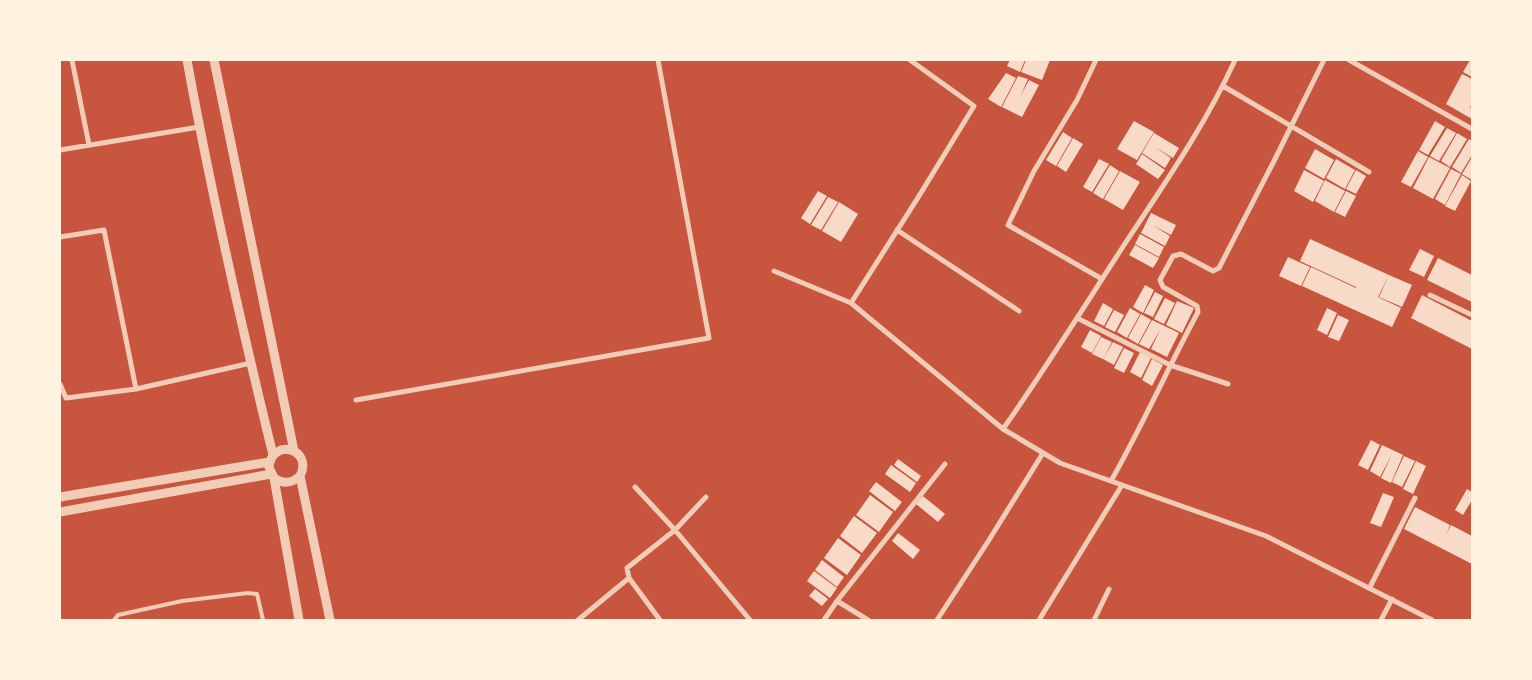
<svg xmlns="http://www.w3.org/2000/svg" width="1532" height="680" font-family="Merriweather,serif">
<style>
.building{fill:#f7dbc8}
.lines{fill:none;stroke-linecap:round;stroke-linejoin:round}
.service{stroke:#f1ccb7;stroke-width:4}
.minor{stroke:#f1ccb7;stroke-width:5}
.tertiary{stroke:#f1ccb7;stroke-width:9}
</style>
<rect width="100%" height="100%" fill="#c8553d"/>
<path class="building" d="M1010,60H1025L1020,72L1007,66Z
M1026,60H1050L1042,80L1021,72Z
M1470,60H1472V77L1463,72Z
M1006,73L1016,78L1001,107L988,99Z
M1462,74L1472,79V104L1469,109L1472,106V119L1446,104Z
M1018,76L1028,79L1020,97L1029,80L1039,85L1022,117L1002,107Z
M1134,121L1154,132L1137,160L1117,149Z
M1435,121L1445,127L1428,155L1419,150Z
M1447,128L1456,133L1439,161L1430,156Z
M1063,132L1072,138L1056,166L1046,160Z
M1154,133L1179,148L1173,158L1155,147L1171,158L1165,168L1142,153Z
M1457,133L1467,139L1450,167L1441,161Z
M1073,138L1083,144L1066,172L1057,166Z
M1469,139L1472,141V155L1461,173L1452,167Z
M1315,149L1334,160L1324,179L1305,168Z
M1418,151L1428,157L1411,187L1401,182Z
M1142,154L1165,170L1158,179L1136,164Z
M1429,157L1450,168L1433,199L1413,188Z
M1472,157V180L1462,174Z
M1099,159L1109,164L1092,192L1083,187Z
M1336,159L1355,170L1345,189L1326,178Z
M1110,165L1119,171L1103,199L1093,193Z
M1451,169L1461,174L1445,205L1435,199Z
M1304,170L1324,181L1313,202L1294,191Z
M1356,170L1366,176L1356,194L1346,189Z
M1120,171L1140,182L1123,210L1104,199Z
M1462,175L1471,181L1455,211L1445,206Z
M1325,180L1345,191L1334,212L1315,201Z
M818,191L827,196L810,224L801,218Z
M1346,191L1356,196L1345,217L1335,212Z
M828,197L838,202L821,230L811,225Z
M839,202L858,214L841,242L822,231Z
M1151,213L1176,225L1171,235L1154,226L1170,236L1165,246L1141,233Z
M1140,234L1164,247L1159,257L1135,244Z
M1310,239L1389,275L1378,297L1401,308L1392,327L1302,286L1311,267L1356,288V287L1300,261Z
M1135,245L1159,258L1153,268L1129,255Z
M1420,249L1434,256L1424,277L1409,270Z
M1288,257L1310,267L1301,286L1279,276Z
M1438,258L1472,275V302L1427,280Z
M1389,275L1412,285L1402,307L1379,297Z
M1145,285L1154,290L1143,313L1133,307Z
M1155,292L1163,296L1153,317L1144,313Z
M1422,295L1472,321V349L1411,318Z
M1165,298L1175,303L1164,324L1154,319Z
M1177,301L1194,308L1182,333L1166,325Z
M1103,303L1113,309L1104,326L1094,321Z
M1130,308L1140,314L1127,338L1117,332Z
M1327,308L1337,313L1327,335L1317,330Z
M1114,310L1124,315L1115,332L1105,327Z
M1141,314L1151,320L1138,344L1128,338Z
M1338,315L1349,320L1339,341L1328,337Z
M1152,320L1179,333L1167,357L1151,349L1160,330L1149,349L1139,344Z
M1090,330L1101,336L1092,353L1081,347Z
M1101,337L1112,342L1103,359L1092,354Z
M1113,342L1123,347L1114,365L1103,359Z
M1124,348L1134,353L1124,373L1114,368Z
M1140,352L1151,358L1141,378L1130,372Z
M1152,359L1163,365L1152,386L1142,380Z
M1371,440L1380,445L1368,470L1358,465Z
M1382,445L1403,455L1391,483L1381,478L1392,454L1380,477L1370,471Z
M1404,456L1415,461L1402,487L1392,482Z
M898,459L921,476L917,482L894,465Z
M1416,461L1426,466L1413,494L1403,489Z
M891,465L916,483L910,492L885,474Z
M876,482L902,502L895,511L869,491Z
M1467,489L1472,492V500L1463,515L1455,510Z
M1383,493L1394,497L1381,527L1370,523Z
M870,495L893,512L879,532L856,515Z
M923,496L945,514L938,522L916,504Z
M1415,507L1450,525L1446,534L1451,525L1472,536V564L1404,529Z
M854,516L877,533L862,553L840,536Z
M898,533L920,550L913,559L892,541Z
M838,538L861,555L847,575L824,558Z
M822,560L844,577L837,587L815,570Z
M814,571L837,588L830,598L807,581Z
M815,589L828,599L822,606L809,596Z"/>
<g class="lines">
<path class="service" d="M114,620L118,615L182,601L248,593L257,594L263,620"/>
<path class="minor" d="M72,60L89,145
M910,60L974,106L919,196L851,303L1003,429L1060,463L1266,536L1432,620
M1096,60L1077,100L1034,171L1008,225L1102,279
M1349,60L1472,129
M1223,86L1369,172
M60,150L199,127
M897,230L1019,311
M60,237L104,230L136,389
M774,271L851,303
M1430,295L1472,315
M1077,318L1170,365L1228,384
M60,384L66,398L136,389L251,363
M356,400L709,338L658,60
M1003,429C1046,368 1085,305 1126,242C1165,183 1206,124 1235,60
M1111,481C1142,426 1168,368 1198,312L1197,306L1163,287L1160,280L1173,256L1181,254L1213,271L1219,268L1274,161L1324,60
M635,487L675,530L706,497
M1370,587L1415,498
M837,601L868,620
M578,620L629,578
M660,620L629,578L627,568L675,530L750,620
M824,620L837,601L945,464
M937,620L989,540L1043,453
M1039,620L1122,485
M1094,620L1109,589
M1381,620L1392,599"/>
<path class="tertiary" d="M187,60C211,192 241,324 273,455
M214,60L294,451
M300,476C291,484 283,484 274,478L269,467C272,437 314,449 300,476L330,620
M274,478L299,620
M60,497L269,462
M60,512L271,474"/>
</g>
<rect width="1532" height="680" fill="none" stroke="#fff3e0" stroke-width="122"/>
</svg>
